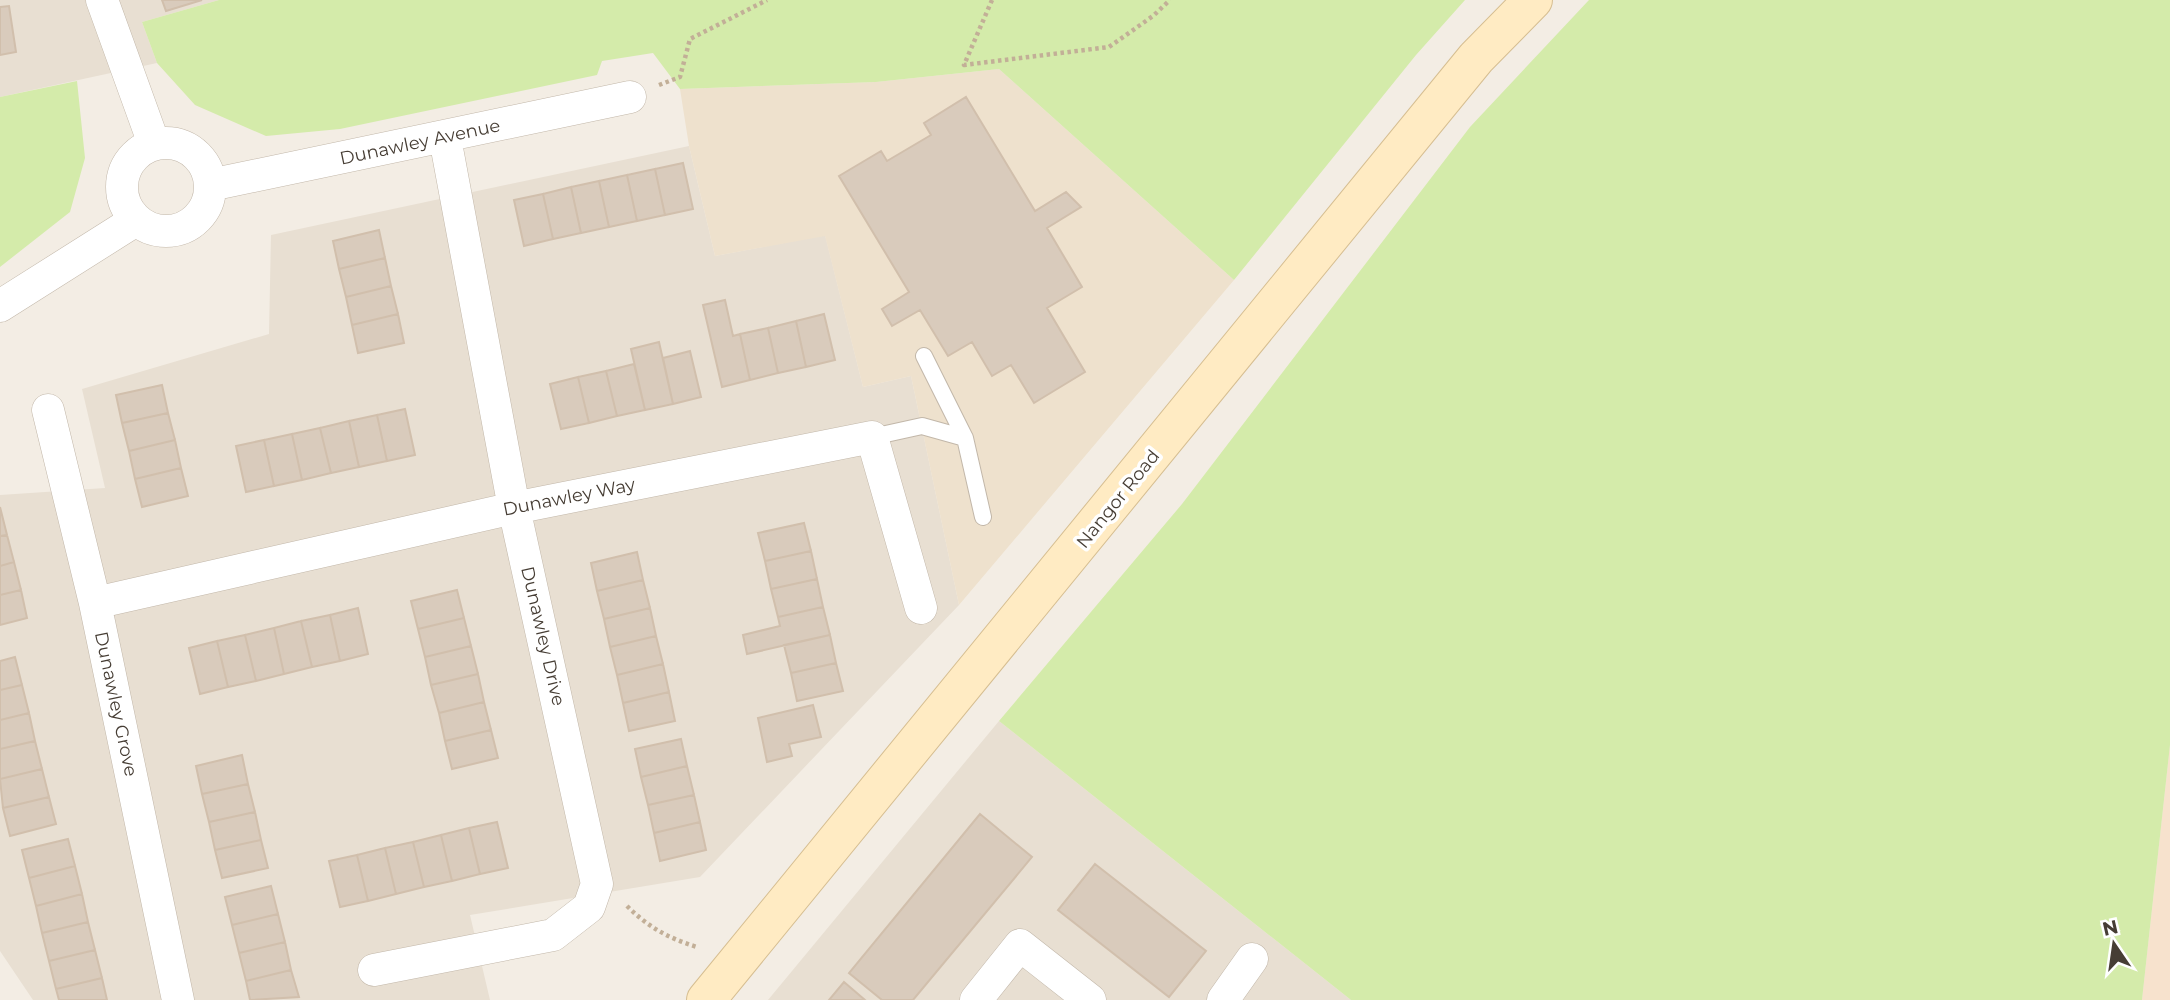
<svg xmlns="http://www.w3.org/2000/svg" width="2170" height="1000" font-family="Montserrat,sans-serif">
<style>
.residential{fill:#e8dfd2}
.commercial{fill:#f7e2cd}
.education{fill:#eee1cd}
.green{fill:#d4ebaa}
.building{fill:#d9cbbc;stroke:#d1bfac;stroke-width:2}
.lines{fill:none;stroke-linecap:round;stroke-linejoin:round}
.service-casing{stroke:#c2b7a9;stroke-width:18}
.minor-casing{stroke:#c2b7a9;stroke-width:33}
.secondary-casing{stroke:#d6be91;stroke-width:40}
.path{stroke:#c2af97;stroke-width:4.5;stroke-dasharray:3.5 3.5;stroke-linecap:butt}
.service{stroke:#fff;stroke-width:16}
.minor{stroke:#fff;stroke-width:32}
.secondary{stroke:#ffebc3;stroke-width:38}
.labels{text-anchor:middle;stroke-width:7;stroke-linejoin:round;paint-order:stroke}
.street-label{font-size:18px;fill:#463d34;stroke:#fff}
</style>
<rect width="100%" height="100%" fill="#f3ede4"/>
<path class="residential" d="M0,0H219L142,22L157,63L0,97Z
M689,146L715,256L825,235L863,387L911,376L959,605L700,877L470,915L490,1000H33L0,951V495L105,488L82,389L269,334L271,235Z
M999,721L1351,1000H768Z"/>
<path class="commercial" d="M2170,745V1000H2142Z"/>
<path class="education" d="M999,69L1234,280L959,605L911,376L863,387L825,236L715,256L689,146L680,89L876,82Z"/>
<path class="green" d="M219,0H1465L1416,55L1234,280L999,69L876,82L680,89L653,53L602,61L597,75L340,129L266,136L195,105L157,63L142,22Z
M1589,0H2170V745L2142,1000H1351L999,721L1182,504L1470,127Z
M77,81L85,158L70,212L0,267V97Z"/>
<path class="building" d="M162,0H202L166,11Z
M9,6L16,52L0,55V7Z
M966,97L1035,211L1066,192L1081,207L1047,228L1082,287L1047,308L1085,372L1034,403L1011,365L992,376L972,342L948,356L920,310L892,326L882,309L909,292L839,176L881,151L887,161L931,135L924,123Z
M683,163L693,209L665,215L655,169Z
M655,169L665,215L637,221L627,175Z
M627,175L637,221L609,227L599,181Z
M599,181L609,227L581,233L571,187Z
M571,187L581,233L553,239L543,194Z
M543,194L553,239L524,246L514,200Z
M379,230L385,258L339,269L333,241Z
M385,258L391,286L346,297L339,269Z
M391,286L398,314L352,325L346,297Z
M725,300L733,336L740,334L750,380L722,387L703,305Z
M398,314L404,343L358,353L352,325Z
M824,314L835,360L806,367L796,321Z
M796,321L806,367L778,373L768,328Z
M768,328L778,373L750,380L740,334Z
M659,342L673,404L645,410L631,349Z
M690,351L701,397L673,404L663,358Z
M634,364L645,410L617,416L606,371Z
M606,371L617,416L589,423L578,377Z
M578,377L589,423L561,429L550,384Z
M162,385L168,413L122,423L116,395Z
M405,409L415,455L387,461L377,415Z
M168,413L175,440L129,451L122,423Z
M377,415L387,461L359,467L349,421Z
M349,421L359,467L331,473L320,428Z
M320,428L331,473L302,480L292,434Z
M292,434L302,480L274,486L264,440Z
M175,440L181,468L135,479L129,451Z
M264,440L274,486L246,492L236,446Z
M181,468L188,496L142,507L135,479Z
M0,507L7,535L0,536Z
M804,523L811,551L765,561L758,533Z
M7,535L14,562L0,566V536Z
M811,551L817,579L771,589L765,561Z
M637,552L643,580L597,591L591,563Z
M14,562L21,590L0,595V566Z
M817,579L823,607L778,617L771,589Z
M643,580L650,608L604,619L597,591Z
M21,590L27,618L0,625V595Z
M457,590L464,618L418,629L411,601Z
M823,607L830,635L747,654L743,635L780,626L778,617Z
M358,608L368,654L340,661L330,615Z
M650,608L656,636L610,647L604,619Z
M330,615L340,661L312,667L301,621Z
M464,618L471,646L425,657L418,629Z
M301,621L312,667L284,674L274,628Z
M274,628L284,674L256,681L245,635Z
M245,635L256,681L228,687L217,641Z
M830,635L836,663L791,673L784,645Z
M656,636L663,664L617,675L610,647Z
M217,641L228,687L200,694L189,648Z
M471,646L478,674L431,685L425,657Z
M15,657L22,685L0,690V661Z
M836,663L843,691L797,701L791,673Z
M663,664L669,692L623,703L617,675Z
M478,674L484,702L439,713L431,685Z
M22,685L29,713L0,720V690Z
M669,692L675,721L629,731L623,703Z
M484,702L491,730L445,741L439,713Z
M813,705L821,737L789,744L792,756L767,762L758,718Z
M29,713L35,741L0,749V720Z
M491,730L498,758L452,769L445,741Z
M681,739L687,766L641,777L635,749Z
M35,741L42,769L0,779V749Z
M242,755L248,784L202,794L196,766Z
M687,766L694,795L648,805L641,777Z
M42,769L49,797L3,808L0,779Z
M248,784L255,812L209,822L202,794Z
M694,795L700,822L654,833L648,805Z
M49,797L56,824L10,836L3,808Z
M255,812L261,840L215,850L209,822Z
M980,814L1032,857L913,1000H882L849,973Z
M497,822L508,868L480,874L469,828Z
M700,822L706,850L660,861L654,833Z
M469,828L480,874L452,881L441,835Z
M441,835L452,881L424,887L413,842Z
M68,839L75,866L29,878L22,850Z
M261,840L268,868L222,878L215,850Z
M413,842L424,887L396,894L385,848Z
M385,848L396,894L368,901L357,855Z
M357,855L368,901L340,907L329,861Z
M1095,864L1206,951L1169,997L1058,910Z
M75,866L82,894L36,906L29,878Z
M271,886L278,914L232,925L225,897Z
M82,894L88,922L42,933L36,906Z
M278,914L285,942L239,953L232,925Z
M88,922L95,950L49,961L42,933Z
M285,942L291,970L246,981L239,953Z
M95,950L102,978L56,989L49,961Z
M291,970L299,997L250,1000L246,981Z
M102,978L107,1000H59L56,989Z
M844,982L865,1000H829Z"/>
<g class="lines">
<defs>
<path id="service" d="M924,356L965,438
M872,437L922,426L965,438L983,517"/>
<path id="minor" d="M102,0L154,144
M122 187a44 44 0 1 1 88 0a44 44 0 1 1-88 0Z
M210,185L630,97
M0,306L136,220
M48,410L95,603L178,1000
M95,603L514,508L872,437L921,608
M374,970L553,935L589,907L597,884L514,508L445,138
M976,1000L1020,945L1090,1000
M1223,1000L1252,959"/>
<path id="secondary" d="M706,1000L1476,58L1533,0"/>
</defs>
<use href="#service" class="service-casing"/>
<use href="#minor" class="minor-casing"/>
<use href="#secondary" class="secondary-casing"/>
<path class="path" d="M992,0L964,65L1109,47L1153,16L1170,0
M659,85L680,77L690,39L767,0
M627,906C648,927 668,938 697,947"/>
<use href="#service" class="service"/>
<use href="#minor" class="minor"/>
<use href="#secondary" class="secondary"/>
</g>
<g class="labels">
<g class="street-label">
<text transform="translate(420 142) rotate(-12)" y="6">Dunawley Avenue</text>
<text transform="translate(569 497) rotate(-11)" y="6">Dunawley Way</text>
<text transform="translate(1118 499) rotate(-51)" y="6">Nangor Road</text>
<text transform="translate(543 636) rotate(77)" y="6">Dunawley Drive</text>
<text transform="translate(116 704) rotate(78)" y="6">Dunawley Grove</text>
</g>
</g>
<g transform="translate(2114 944) rotate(347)" stroke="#ffffff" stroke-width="5" paint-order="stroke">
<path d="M0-5L12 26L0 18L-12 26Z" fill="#463d34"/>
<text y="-10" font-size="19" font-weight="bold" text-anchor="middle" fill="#463d34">N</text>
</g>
</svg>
